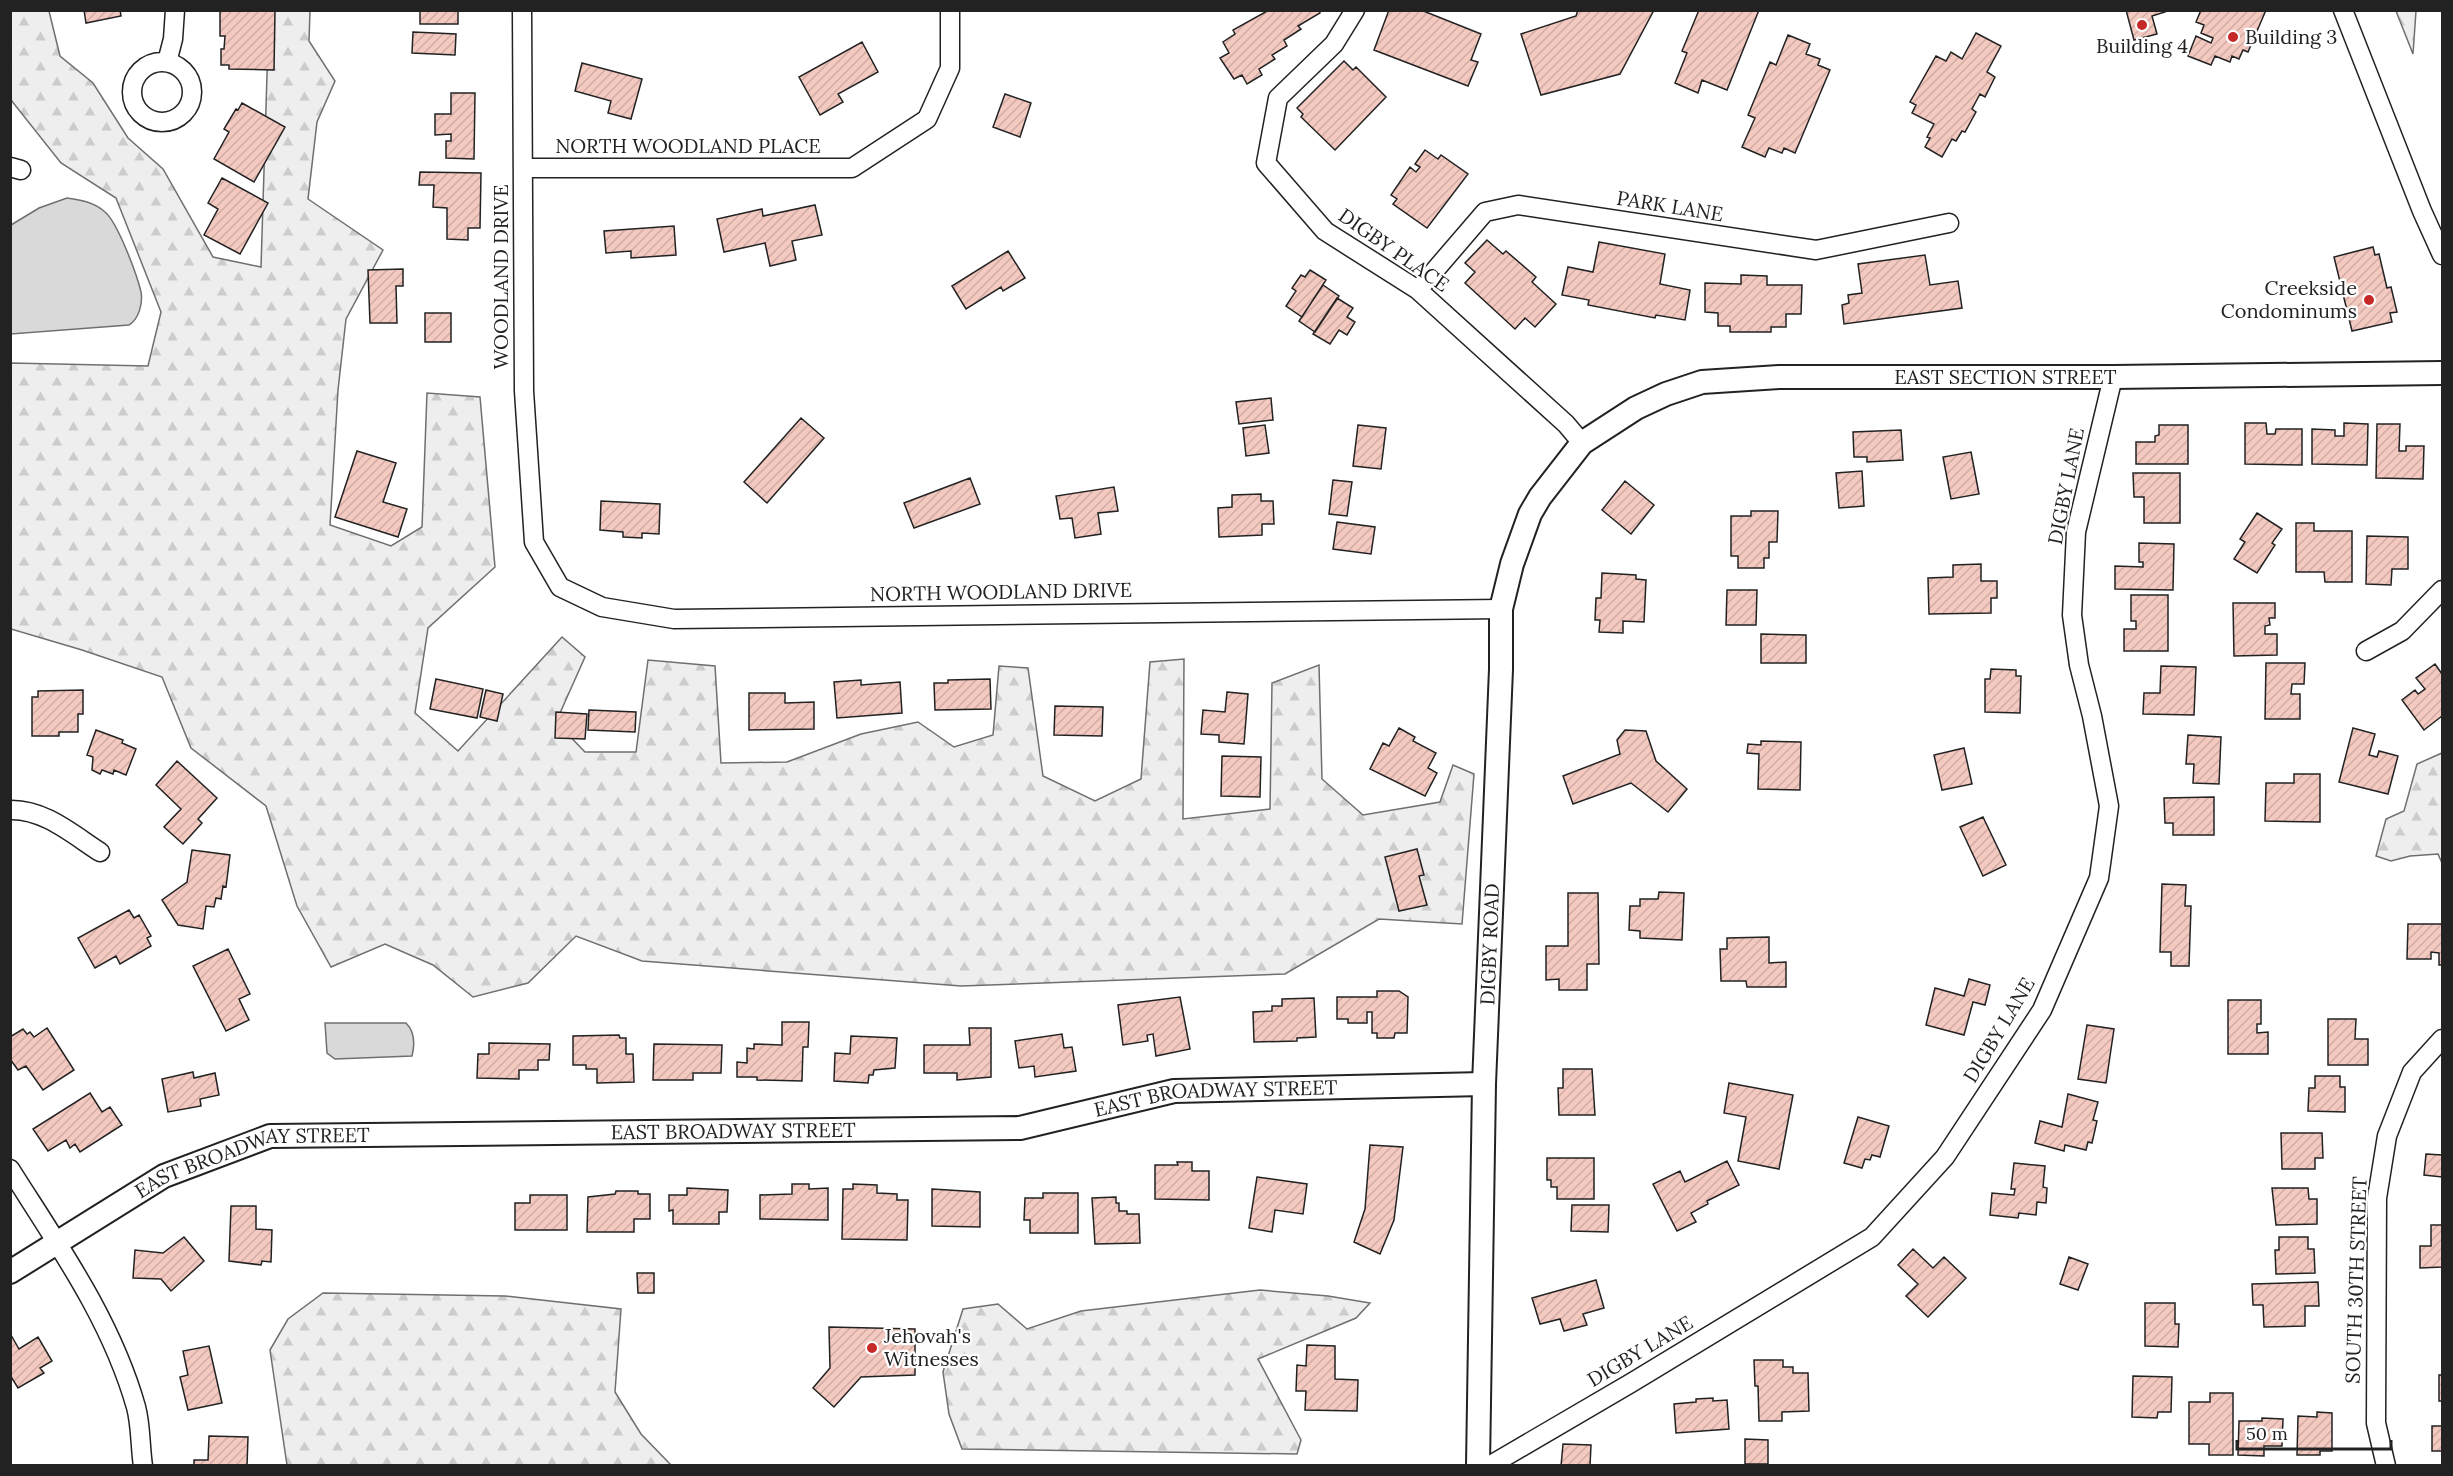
<svg xmlns="http://www.w3.org/2000/svg" width="2453" height="1476" font-family="Lora,serif">
<style>
.forest{fill:url(#forest-firs);stroke:#6f6f6f;stroke-width:1.5}
.water{fill:#d9d9d9;stroke:#6f6f6f;stroke-width:1.5}
.building{fill:url(#building-hatch);stroke:#222;stroke-width:1.5}
.lines{fill:none;stroke-linecap:round;stroke-linejoin:round}
.minor-casing{stroke:#222;stroke-width:21}
.tertiary-casing{stroke:#222;stroke-width:26}
.minor{stroke:#fff;stroke-width:18}
.tertiary{stroke:#fff;stroke-width:22}
.poi-dot{fill:#c62828;stroke:#fff;stroke-width:2}
.labels{text-anchor:middle;stroke-width:4.5;stroke-linejoin:round;paint-order:stroke}
.poi-label{font-size:20px;fill:#222;stroke:#fff;text-anchor:start}
.street-label{font-size:20px;fill:#222;stroke:#fff}
</style>
<defs>
<pattern id="forest-firs" width="22" height="20" patternUnits="userSpaceOnUse" patternTransform="scale(1.5)"><rect width="22" height="20" fill="#eee"/><path d="M5 1l3.5 6h-7zM16 11l3.5 6h-7z" fill="#ccc"/></pattern>
<pattern id="building-hatch" width="6" height="6" patternUnits="userSpaceOnUse" patternTransform="scale(1.5)"><rect width="6" height="6" fill="#f3c9c0"/><path d="M-1 1l2-2M0 6l6-6M5 7l2-2" fill="none" stroke="#d0aca5"/></pattern>
</defs>
<rect width="100%" height="100%" fill="#fff"/>
<path class="forest" d="M11,11H49L60,56L93,83L128,138L163,169L213,257L261,267L269,11H310L309,41L335,81L317,122L308,199L383,250L346,319L338,390L330,525L391,546L422,527L427,393L480,397L495,567L428,628L415,713L458,751L562,637L585,657L556,722L585,752H636L648,660L715,666L721,763L787,762L861,734L918,722L954,747L993,735L999,666L1028,668L1043,776L1095,801L1141,779L1150,662L1184,659L1183,819L1270,809L1272,683L1319,665L1322,779L1363,815L1440,802L1453,765L1474,774L1462,924L1379,919L1285,974L961,986L642,961L576,936L528,983L473,997L433,965L385,944L331,967L297,906L266,806L191,748L162,677L82,650L11,629V363L148,366L161,312L116,198L61,163L11,100Z
M2396,11H2416L2413,54Z
M2442,753V863L2438,854L2410,856L2391,861L2376,856L2386,819L2404,811L2417,764Z
M1260,1290L1328,1296L1370,1303L1356,1318L1258,1359L1301,1440L1297,1454L962,1449L949,1414L943,1372L963,1309L998,1304L1027,1329L1081,1311Z
M323,1293L505,1296L621,1309L615,1392L641,1434L671,1465H287L270,1350L288,1319Z"/>
<path class="water" d="M67,198C81,200 94,202 105,212C118,223 137,275 141,292C143,303 139,319 129,325L11,334V225L39,208Z
M325,1023H406C415,1032 415,1044 412,1056L335,1059L327,1053Z"/>
<path class="building" d="M84,10H120L121,16L86,23Z
M220,10L275,11L274,70L229,69V65H221V49H224L225,36H220Z
M420,10H458V24H420Z
M1269,10H1319L1320,13L1298,26L1301,29L1284,40L1287,46L1272,55L1275,59L1259,69L1262,75L1247,84L1242,75L1234,79L1220,58L1229,53L1223,42L1235,34L1233,30Z
M1389,10H1421L1481,34L1471,60L1478,62L1468,86L1374,50Z
M1578,10H1654L1620,74L1541,95L1521,34L1576,16Z
M1699,10H1759L1727,90L1702,80L1698,93L1675,83L1687,53L1682,51Z
M2126,10H2165V12L2152,16L2157,34L2134,40Z
M2201,10H2266L2248,52L2243,50L2239,59L2232,56L2230,62L2215,56L2211,65L2188,56L2196,36L2211,43L2213,38L2201,33L2204,25L2196,22Z
M413,32L456,34L455,55L412,53Z
M1976,33L2001,46L1987,72L1995,77L1985,97L1980,94L1972,109L1976,112L1965,132L1962,131L1956,141L1952,139L1942,157L1925,147L1930,138L1927,137L1934,124L1912,113L1916,105L1910,102L1936,56L1946,61L1951,52L1962,59Z
M1788,35L1810,44L1806,54L1820,59L1818,65L1830,70L1795,153L1784,148L1782,153L1769,148L1765,157L1742,147L1755,118L1748,115L1770,62L1776,65Z
M862,42L878,72L838,94L843,102L820,115L799,77Z
M1344,61L1353,70L1356,67L1386,97L1335,150L1301,117L1303,114L1297,108Z
M582,63L642,79L631,119L608,113L611,101L575,91Z
M451,93H475L474,159L446,158V141H451V134L435,135V114H451Z
M1005,94L1031,103L1020,137L993,127Z
M242,103L285,127L254,182L214,159L229,132L224,129L236,109L238,110Z
M1425,150L1438,159L1441,155L1468,174L1427,228L1393,204L1397,199L1391,195L1410,167L1416,172L1420,167L1415,164Z
M420,172L481,173L480,228H468V240L447,239V208L433,207L434,185H419Z
M222,178L268,203L240,254L204,235L218,209L208,203Z
M815,205L822,235L792,241L796,260L770,266L765,243L724,252L717,219L762,209L763,216Z
M674,226L676,255L631,258V251L606,253L604,231Z
M1487,240L1503,254L1506,251L1536,277L1532,282L1556,304L1535,327L1525,318L1515,329L1465,283L1475,272L1465,263Z
M1599,242L1665,254L1660,284L1690,290L1685,320L1656,315L1655,318L1588,305L1589,300L1562,295L1568,267L1593,272Z
M2373,247L2375,255L2379,254L2387,288L2391,287L2397,312L2390,313L2392,322L2352,331L2334,257Z
M1008,251L1025,278L1003,291L1001,287L966,309L952,286Z
M1925,255L1930,285L1958,281L1962,308L1844,324L1842,305L1849,303L1848,295L1862,293L1858,264Z
M403,269V286H396L397,323H370L368,270Z
M1310,270L1326,280L1302,317L1286,306L1296,291L1292,288L1301,275L1305,277Z
M1741,275L1767,276V285H1802L1801,314H1786V327H1771V332H1730V326H1718V313L1705,312V283L1741,284Z
M1323,285L1339,296L1315,332L1299,321Z
M1337,298L1353,308L1347,317L1355,322L1347,335L1339,330L1330,344L1313,334Z
M425,313H451V342H425Z
M1271,398L1273,420L1239,424L1236,402Z
M801,418L824,438L767,503L744,482Z
M2245,423H2266L2267,434H2275L2276,429H2302V465L2245,464Z
M2344,423L2368,424L2367,465L2312,464V429L2335,430V436H2344Z
M2377,424H2400L2399,451H2406V446H2424L2423,479L2376,478Z
M1265,425L1269,453L1246,456L1243,428Z
M1358,425L1386,428L1381,469L1353,466Z
M2159,425H2188V464H2136V442H2155V436L2159,435Z
M1901,430L1903,460L1867,462V457H1854L1853,432Z
M357,451L396,463L383,502L407,509L398,537L335,517Z
M1971,452L1979,494L1951,499L1943,457Z
M1862,471L1864,506L1839,508L1836,473Z
M2133,473H2180V523H2144V497H2134Z
M970,478L980,504L914,528L904,503Z
M1333,480L1352,482L1347,516L1329,514Z
M1625,481L1654,505L1631,534L1602,510Z
M1114,487L1118,511L1098,513L1101,534L1075,538L1072,518L1060,519L1056,496Z
M1261,494V501H1273L1274,524H1262V535L1219,537L1218,508L1232,507V495Z
M601,501L660,504L659,534L642,533V538L623,537V532L600,530Z
M1751,511H1778L1777,542H1769V558H1764V568H1738V556H1731V516H1751Z
M2257,513L2282,529L2272,543L2275,545L2257,573L2234,559L2245,542L2240,539Z
M1337,522L1375,527L1371,554L1333,549Z
M2296,523H2314V531H2352V582H2325L2324,572H2296Z
M2367,536L2408,537V569H2392L2391,585L2366,584Z
M2139,543L2174,544L2173,590L2115,589V566L2143,567V562H2139Z
M1981,564V581H1997V598H1991V613L1929,614L1928,578L1953,577V565Z
M1602,573L1636,575V579L1646,580L1644,622L1623,621V633L1599,632L1600,620H1595L1596,598H1601Z
M1727,590H1757L1756,625H1726Z
M2131,595H2168V651H2124V629H2136V621H2131Z
M2233,603H2275V618H2269L2270,625L2265,626V634H2277V655L2234,656Z
M1761,634L1806,635V663H1761Z
M2266,663H2305L2304,684H2292L2291,694H2300V719H2265Z
M2435,664L2442,674V716L2424,730L2402,700L2415,690L2418,694L2425,689L2416,678Z
M2161,666L2196,667L2194,715L2143,714L2144,693H2160Z
M1991,669L2016,670V676H2021L2020,713L1985,712V679H1990Z
M436,679L483,689L477,718L430,709Z
M990,679L991,709L935,710L934,683H948V680Z
M861,680V685L900,682L902,713L837,718L834,682Z
M83,690V714H78V732H59V736H32V697H38V691Z
M486,690L503,694L497,721L480,717Z
M1227,692L1248,694L1244,744L1219,742V735L1201,734L1203,710L1225,712Z
M749,693H785V703L814,702V729L749,730Z
M1055,706L1103,707L1102,736L1054,735Z
M589,710L636,712L635,732L588,730Z
M556,712L587,714L585,739L555,738Z
M1399,728L1415,737L1413,741L1436,753L1428,768L1437,773L1425,796L1370,769L1383,743L1389,746Z
M2353,728L2375,734L2369,755L2377,757L2379,751L2398,756L2388,794L2339,782Z
M96,730L123,740L122,743L136,749L126,775L114,770L113,774L102,770L100,774L92,770L93,757L87,755Z
M1625,730L1646,731L1656,761L1687,789L1668,812L1631,783L1573,804L1563,776L1620,754L1617,740Z
M2188,735L2221,737L2219,784L2193,783L2194,764H2186Z
M1761,741L1801,742L1800,790L1758,789L1759,754L1747,753L1748,744L1761,745Z
M1964,748L1972,784L1942,790L1934,755Z
M1222,756L1261,757L1260,797L1221,796Z
M177,761L217,798L198,819L202,823L183,844L164,827L181,809L156,785Z
M2294,774H2320V822L2265,821L2266,783H2294Z
M2214,797V835H2173V823H2165L2164,798Z
M1983,817L2006,865L1983,876L1960,827Z
M1417,849L1424,875L1419,876L1427,905L1399,911L1385,857Z
M192,850L230,855L226,887L223,886L221,899L216,898L214,907L206,906L203,929L178,925L162,900L187,882Z
M2162,884L2186,885L2185,906H2191L2189,966H2171V952H2160Z
M1659,892L1684,893L1682,940L1640,938V931L1629,930L1630,906H1640V899H1658Z
M1568,893H1598L1599,964H1587V990H1559V979L1546,980V946H1568Z
M129,910L134,918L139,915L151,936L147,938L151,946L120,964L116,956L95,968L78,938Z
M2408,924H2442V965H2439V953L2431,952V959H2407Z
M1769,937V963L1786,962V987H1747L1746,981H1721L1720,949H1727V938Z
M228,949L250,994L239,999L249,1020L226,1031L193,966Z
M1969,979L1990,985L1985,1005L1973,1002L1964,1035L1926,1025L1935,988L1964,996Z
M1377,991H1399L1408,997L1407,1033H1395L1394,1038H1377V1033H1372V1012H1367V1023H1348V1019H1337V997H1377Z
M1180,997L1190,1049L1156,1056L1153,1034L1147,1035L1148,1041L1123,1045L1118,1005Z
M1314,998L1316,1037L1297,1038V1041L1254,1042L1253,1012L1272,1011V1006H1282V999Z
M2228,1000H2261V1024H2257V1033L2268,1032V1054H2228Z
M2328,1019H2356L2355,1039H2368V1065H2328Z
M782,1022H809L808,1047H803L802,1081L757,1080V1077H737V1062L747,1063V1048L754,1049V1044L782,1045Z
M2087,1025L2114,1029L2106,1083L2078,1079Z
M47,1028L74,1070L43,1090L26,1066L18,1070L10,1059V1037L23,1029L27,1034L30,1032L34,1037Z
M969,1028H991V1077L957,1080V1073H924V1045H970Z
M1062,1034L1064,1048L1072,1047L1076,1071L1035,1077L1034,1066L1019,1068L1015,1041Z
M619,1035L620,1038H626V1054H633L634,1082L597,1083V1069H586V1065H573V1036Z
M851,1036L897,1038L895,1068L874,1070L873,1075H869L868,1083L834,1081L835,1053L850,1054Z
M489,1043L550,1044L549,1060H538V1070H519V1079L477,1078L478,1054H489Z
M654,1044L722,1045L721,1073H693V1080H653Z
M1563,1069H1592L1595,1115H1559L1558,1088H1563Z
M193,1072L194,1078L215,1073L219,1095L200,1099L201,1106L168,1112L162,1079Z
M2315,1076H2340V1087H2345V1112L2308,1111L2309,1088H2315Z
M1729,1083L1793,1095L1779,1169L1738,1161L1746,1117L1724,1113Z
M90,1093L102,1112L110,1107L122,1125L80,1152L75,1144L70,1148L66,1140L48,1151L33,1129Z
M2068,1094L2098,1102L2093,1120L2097,1121L2092,1143L2088,1142L2086,1150L2065,1145L2064,1151L2035,1143L2040,1121L2062,1127Z
M1858,1117L1889,1126L1880,1157L1872,1155L1870,1160L1865,1159L1862,1168L1844,1163Z
M2281,1133H2322L2323,1158H2315V1169H2282Z
M1370,1145L1403,1147L1394,1220L1380,1254L1354,1242L1365,1209Z
M2426,1154L2442,1155V1177L2424,1175Z
M1547,1158H1594V1199H1557V1187H1551V1180H1547Z
M1727,1161L1739,1185L1707,1201L1708,1204L1691,1213L1696,1222L1677,1231L1653,1184L1680,1171L1685,1182Z
M1177,1162H1192V1171H1209V1200L1155,1199V1165H1178Z
M2014,1163L2045,1166L2043,1187L2047,1188L2046,1203L2037,1202L2036,1215L2019,1213L2018,1218L1990,1215L1992,1193L2014,1195L2015,1189H2011Z
M1257,1177L1307,1184L1303,1214L1275,1210L1272,1232L1249,1228Z
M792,1184H809V1189L828,1188V1220L760,1219V1195L792,1194Z
M853,1184L877,1185V1193L897,1194V1200H908L907,1240L842,1239L843,1189H853Z
M687,1188L728,1190L727,1212H719V1224H673V1210L669,1211V1195H687Z
M2272,1188H2308L2309,1199H2317V1224L2276,1225Z
M932,1189L980,1192V1227L932,1226Z
M616,1191H638V1194H650V1219H634V1232H587L588,1197L615,1194Z
M1043,1193H1078V1233H1030V1220H1024L1025,1198H1043Z
M530,1195H567V1230H515V1203H530Z
M1116,1197V1203H1119V1211H1127V1214H1139L1140,1243L1095,1244L1092,1198Z
M1572,1205H1609L1608,1232L1571,1231Z
M231,1206H256V1229L272,1230L271,1262L262,1261L261,1265L229,1261Z
M2431,1225H2442V1267L2420,1268V1246H2431Z
M184,1237L204,1261L171,1291L161,1279L133,1278L135,1250L163,1253Z
M2279,1237H2308V1249H2314L2315,1273L2276,1274L2275,1250H2279Z
M1913,1249L1933,1268L1944,1257L1966,1278L1928,1317L1906,1296L1918,1284L1898,1265Z
M2069,1257L2088,1264L2078,1290L2060,1284Z
M637,1273H654V1293H638Z
M1596,1280L1604,1308L1583,1314L1587,1325L1564,1331L1560,1319L1540,1324L1532,1298Z
M2318,1282L2319,1306H2305V1326L2264,1327L2263,1305H2253L2252,1284Z
M2145,1303H2175V1324H2179L2178,1347L2145,1346Z
M829,1327L915,1329V1375L861,1377L834,1407L813,1388L830,1368Z
M11,1335L19,1349L38,1337L52,1361L40,1368L44,1373L18,1388L10,1375Z
M1307,1345L1335,1346V1379L1358,1380L1357,1411L1305,1410L1306,1391H1296L1297,1365L1306,1366Z
M209,1346L222,1403L188,1410L180,1377L188,1375L183,1351Z
M1754,1360H1783V1367H1793V1373H1808L1809,1411L1782,1412V1421H1759L1758,1386H1755Z
M2439,1375H2442V1401H2439Z
M2133,1376L2172,1377L2171,1412H2158L2157,1418L2132,1417Z
M2210,1393H2233V1455H2209V1444H2189V1402H2210Z
M1713,1398V1401L1727,1400L1729,1429L1676,1433L1674,1404L1696,1402V1399Z
M2317,1412L2332,1413V1451H2320V1455H2297L2298,1416L2317,1417Z
M2262,1418L2283,1419L2282,1446H2264V1456L2238,1455L2239,1421H2262Z
M2432,1426H2442V1451H2432Z
M209,1436L248,1437L247,1466H194V1460H208Z
M1745,1439L1768,1440V1464H1745Z
M1563,1444L1591,1445L1590,1466H1561Z"/>
<g class="lines">
<defs>
<path id="minor" d="M522,10L524,391L534,542L560,587L602,607L674,619L1501,609
M1355,10L1334,44L1278,98L1266,163L1325,231L1418,290L1566,424L1582,443
M2343,10L2422,211L2442,255
M132 92a30 30 0 1 1 60 0a30 30 0 1 1-60 0Z
M167,62L173,39L175,10
M10,167L21,170
M524,168H852L927,119L950,68V10
M1418,290L1485,212L1518,205L1816,250L1949,223
M2366,651L2402,631L2442,590
M10,810C44,809 72,834 100,852
M10,1169C58,1245 111,1319 136,1407C141,1425 140,1446 143,1466
M1489,1466L1631,1383L1872,1237L1945,1157L2042,1010L2099,878L2109,806L2092,716L2079,665L2072,615L2076,532L2113,377
M2386,1466L2376,1423L2377,1198L2387,1136L2412,1072L2442,1039"/>
<g id="tertiary">
<path id="s1" d="M10,1272L164,1176L270,1136L1020,1128L1174,1091L1484,1084"/>
<path id="s2" d="M1478,1466L1484,1084L1501,669V609L1512,564L1530,514L1540,497L1582,443L1636,408L1666,394L1702,382L1779,377H2113L2442,373"/>
</g>
</defs>
<use href="#minor" class="minor-casing"/>
<use href="#tertiary" class="tertiary-casing"/>
<use href="#minor" class="minor"/>
<use href="#tertiary" class="tertiary"/>
</g>
<g class="poi-dot">
<circle cx="2142" cy="25" r="6"/>
<circle cx="2233" cy="37" r="6"/>
<circle cx="2369" cy="300" r="6"/>
<circle cx="872" cy="1348" r="6"/>
</g>
<g class="labels">
<g class="poi-label">
<text x="2245" y="44">Building 3</text>
<text x="2142" y="53" text-anchor="middle">Building 4</text>
<text x="2357" y="295" text-anchor="end">Creekside<tspan x="2357" dy="23">Condominums</tspan></text>
<text x="884" y="1343">Jehovah's<tspan x="884" dy="23">Witnesses</tspan></text>
</g>
<g class="street-label">
<text x="688" y="153">NORTH WOODLAND PLACE</text>
<text transform="translate(1670 206) rotate(9)" y="7">PARK LANE</text>
<text transform="translate(1394 250) rotate(35)" y="7">DIGBY PLACE</text>
<text transform="translate(501 277) rotate(-90)" y="7">WOODLAND DRIVE</text>
<text dy="7" stroke="none"><textPath href="#s2" startOffset="1484">EAST SECTION STREET</textPath></text>
<text transform="translate(2066 486) rotate(-79)" y="7">DIGBY LANE</text>
<text transform="translate(1001 592) rotate(-1)" y="7">NORTH WOODLAND DRIVE</text>
<text dy="7" stroke="none"><textPath href="#s2" startOffset="522">DIGBY ROAD</textPath></text>
<text transform="translate(1999 1030) rotate(-59)" y="7">DIGBY LANE</text>
<text dy="7" stroke="none"><textPath href="#s1" startOffset="1244">EAST BROADWAY STREET</textPath></text>
<text dy="7" stroke="none"><textPath href="#s1" startOffset="758">EAST BROADWAY STREET</textPath></text>
<text dy="7" stroke="none"><textPath href="#s1" startOffset="272">EAST BROADWAY STREET</textPath></text>
<text transform="translate(2356 1280) rotate(-88)" y="7">SOUTH 30TH STREET</text>
<text transform="translate(1640 1351) rotate(-31)" y="7">DIGBY LANE</text>
</g>
</g>
<rect width="2453" height="1476" fill="none" stroke="#222222" stroke-width="24"/>
<path d="M2237 1440v9h154v-9" fill="none" stroke="#222222" stroke-width="3"/>
<text x="2246" y="1440" font-size="18" fill="#222222" stroke="#ffffff" stroke-width="4.5" paint-order="stroke">50 m</text>
</svg>
